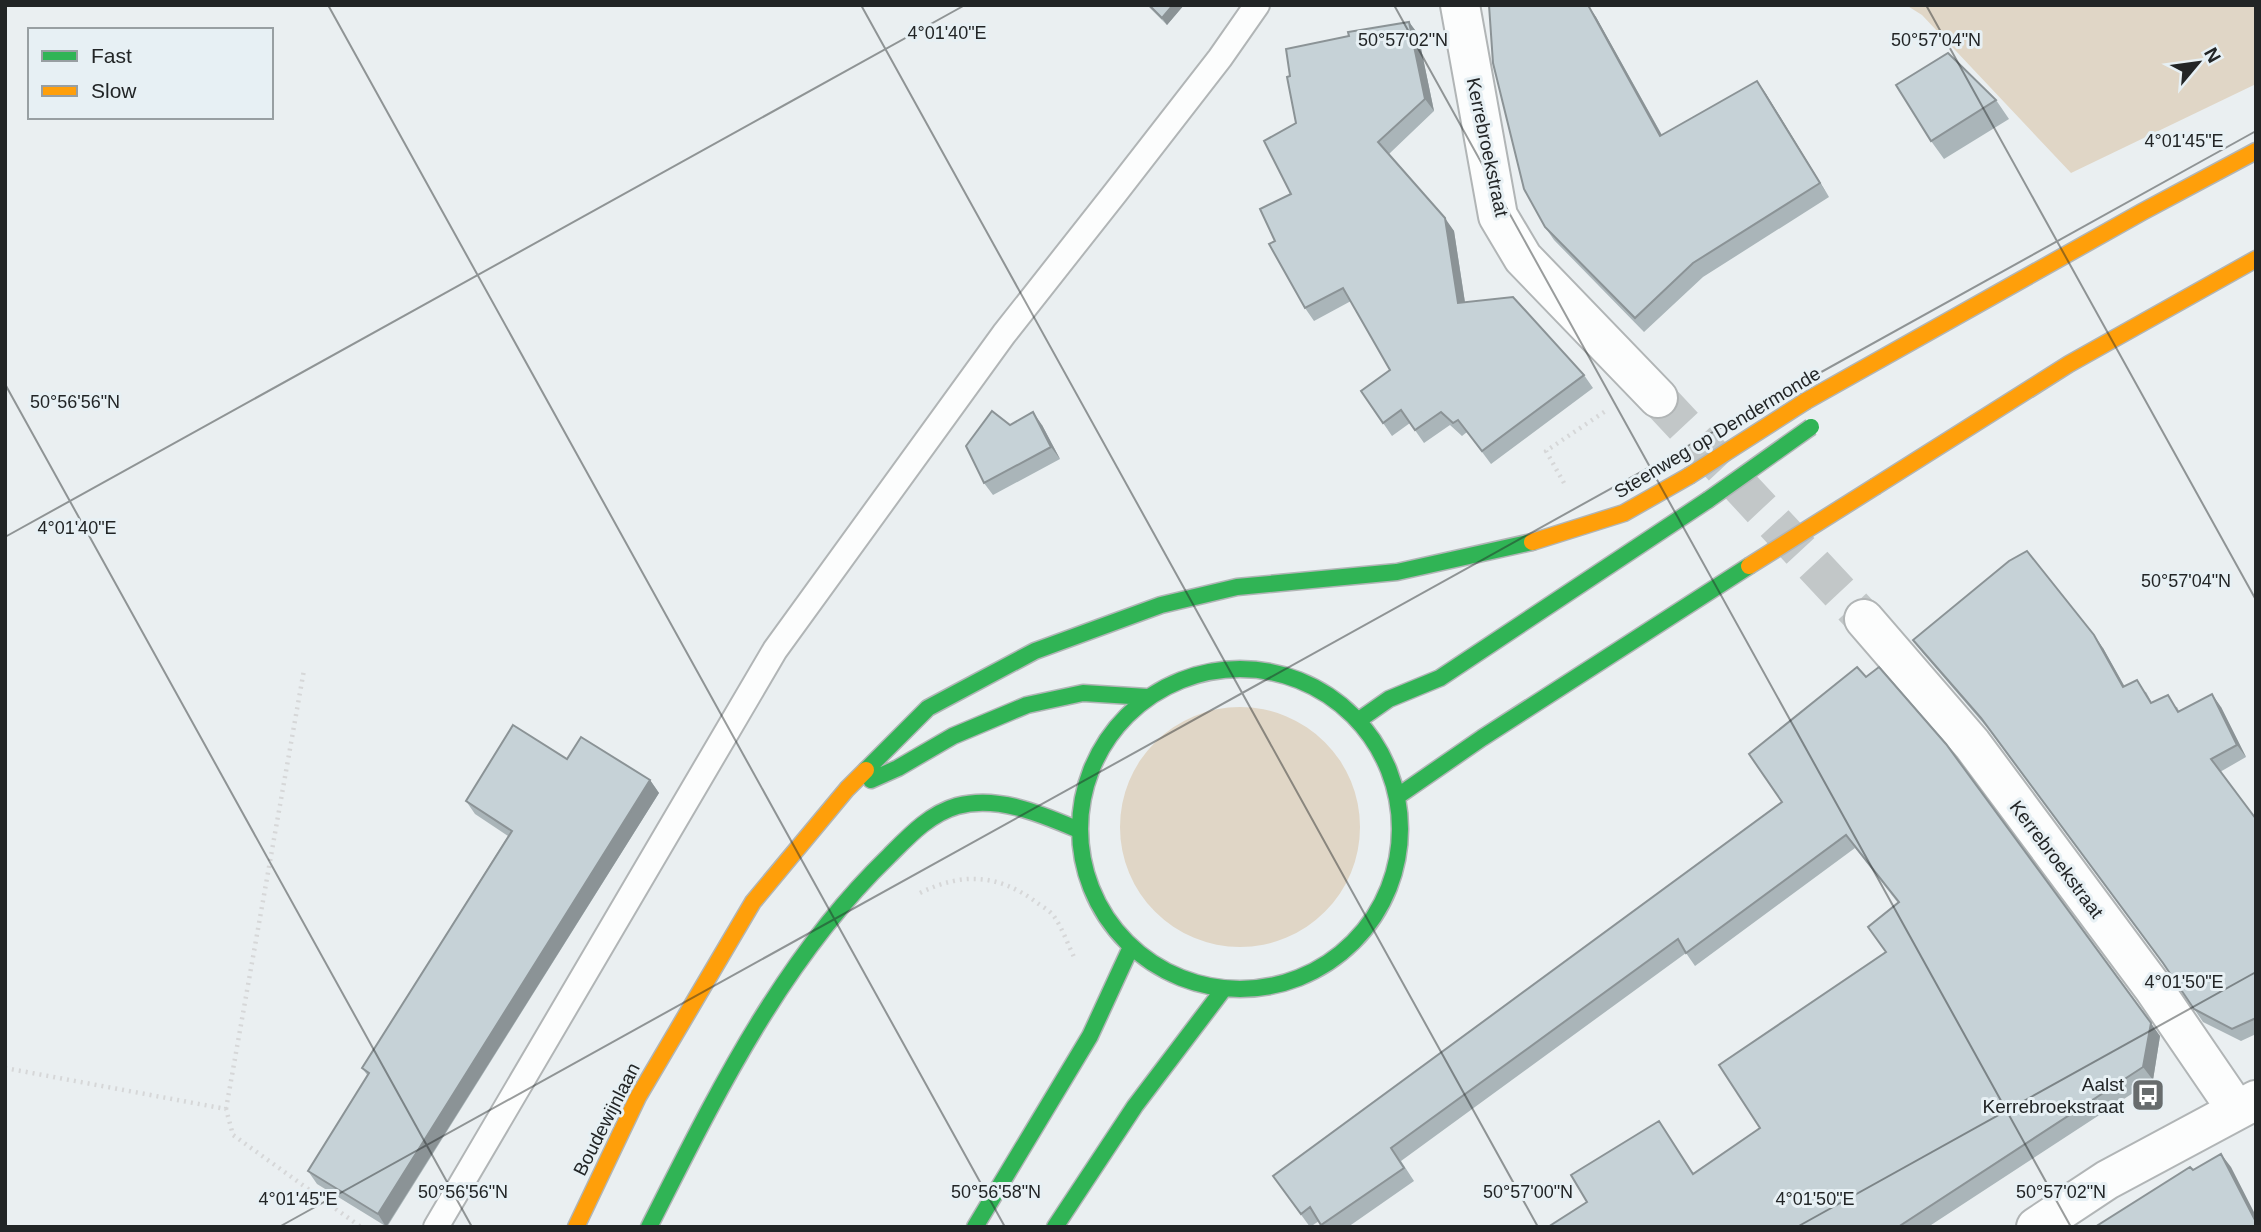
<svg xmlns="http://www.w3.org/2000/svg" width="2261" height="1232" font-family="Arial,sans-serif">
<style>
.green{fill:#e0d6c6}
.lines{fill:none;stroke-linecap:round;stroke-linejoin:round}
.street-tunnel{stroke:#c2c7c8;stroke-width:38;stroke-dasharray:38 19;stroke-linecap:butt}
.lane-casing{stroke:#b1b5b6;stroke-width:28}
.street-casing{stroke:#b1b5b6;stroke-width:42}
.fast-casing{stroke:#b1b5b6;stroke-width:19}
.slow-casing{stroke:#b1b5b6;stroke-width:19}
.path{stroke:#d6d7d8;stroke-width:4.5;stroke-dasharray:2 5;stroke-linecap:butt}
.lane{stroke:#fcfdfd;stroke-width:24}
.street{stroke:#fcfdfd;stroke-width:38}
.fast{stroke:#30b455;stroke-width:16}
.slow{stroke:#ff9f0a;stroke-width:16}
.fast-bridge-casing{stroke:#b1b5b6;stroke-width:19;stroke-linecap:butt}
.slow-bridge-casing{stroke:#b1b5b6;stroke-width:19;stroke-linecap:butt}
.fast-bridge{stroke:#30b455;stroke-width:16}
.slow-bridge{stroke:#ff9f0a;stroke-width:16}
.wall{fill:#aab5b9}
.shaded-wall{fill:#8b9396}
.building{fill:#c6d2d7;stroke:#8b9396;stroke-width:2}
.ticks{fill:none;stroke:#222526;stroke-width:2;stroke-opacity:0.45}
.labels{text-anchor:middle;stroke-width:6;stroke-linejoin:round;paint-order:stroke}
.street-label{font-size:19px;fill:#222526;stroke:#e7f0f4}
.poi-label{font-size:19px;fill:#222526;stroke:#e7f0f4;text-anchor:end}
.ticks-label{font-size:18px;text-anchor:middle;fill:#222526;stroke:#e7f0f4;stroke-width:6;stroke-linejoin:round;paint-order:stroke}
</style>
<rect width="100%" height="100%" fill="#eaeff1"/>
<path class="green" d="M1906,5H2256V84L2071,173L1922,15Z
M1120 827a120 120 0 1 1 240 0a120 120 0 1 1-240 0Z"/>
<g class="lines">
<path class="street-tunnel" d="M1658,398L1864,619"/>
<defs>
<path id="lane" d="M436,1227L775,650L1004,334L1116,192L1220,58L1257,5"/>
<path id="street" d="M1460,5L1498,216L1523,258L1658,398
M1864,619L1972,744L2154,989L2236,1109
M2036,1227L2107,1180L2256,1100"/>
<path id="fast" d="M1080 829a160 160 0 1 1 320 0a160 160 0 1 1-320 0Z
M1359,720L1389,699L1440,678L1708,500
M866,770L928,708L1035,651L1161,605L1237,587L1397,572L1532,542
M871,780L898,768L953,736L1027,705L1083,693L1147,697
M1398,796L1482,738L1749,566
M649,1227C716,1095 781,960 889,856C908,837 929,814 957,806C998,795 1041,814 1079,830
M975,1227L1090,1036L1131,947
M1055,1227L1135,1106L1223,990"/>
<path id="slow" d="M1806,401L2142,212L2256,151
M1876,486L2069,364L2256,259
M1532,542L1624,513L1689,476
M576,1227L638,1097L753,902L847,789L866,770"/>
</defs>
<use href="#lane" class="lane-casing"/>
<use href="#street" class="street-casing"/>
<use href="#fast" class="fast-casing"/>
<use href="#slow" class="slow-casing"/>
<path class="path" d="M1564,483L1546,451L1607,410
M920,893C962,872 998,874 1036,902C1041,906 1049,910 1053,915C1062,927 1068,945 1075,959
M5,1068L226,1109L233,1135L361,1227
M226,1109L304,670"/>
<use href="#lane" class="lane"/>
<use href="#street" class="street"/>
<use href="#fast" class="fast"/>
<use href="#slow" class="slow"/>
<defs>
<path id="fast-bridge" d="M1708,500L1811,427"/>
<path id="slow-bridge" d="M1689,476L1806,401
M1749,566L1876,486"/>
</defs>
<use href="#fast-bridge" class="fast-bridge-casing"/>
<use href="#slow-bridge" class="slow-bridge-casing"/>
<use href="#fast-bridge" class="fast-bridge"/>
<use href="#slow-bridge" class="slow-bridge"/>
</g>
<path class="wall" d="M1147,5H1184L1167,25Z
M1489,5H1591L1589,7L1596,17L1662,135L1757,81L1766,94L1829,197L1703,277L1644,332L1554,240L1545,227Z
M1409,22L1418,34L1434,111L1389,154L1454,231L1465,302L1584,375L1593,388L1491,464L1467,432L1462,436L1450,425L1424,443L1410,423L1392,436L1361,391L1390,370L1351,301L1314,321L1305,308L1275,241L1291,194L1296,123L1290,76Z
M1996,100L2009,119L1944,159L1931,141Z
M1010,425H1042L1060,459L993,495L984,483Z
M1913,640L2103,648L2125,687L2146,692L2152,703L2177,707L2179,711L2221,707L2246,757L2220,772L2256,819V1034L2241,1041L2203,1022L2169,972L1990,731L1922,652Z
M1749,754L2160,1036L2153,1080L1928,1227H1548L1587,1202L1659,1121L1693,1174L1760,1128L1886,952L1898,903L1855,848L1695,966L1686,953L1401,1161L1414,1181L1348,1227H1322L1319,1221L1310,1227L1273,1176L1782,802Z
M650,780L659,793L387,1227L317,1184L308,1171L368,1076L362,1068L508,836L475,814L466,801Z"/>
<path class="shaded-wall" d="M1173,5H1184L1167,25L1162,18Z
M1586,5H1591L1589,7L1596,17L1670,150L1660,136Z
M1409,22L1418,34L1434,111L1425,99Z
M1757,81L1766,94L1829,197L1820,183Z
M1445,218L1454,231L1467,316L1458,303Z
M1033,412L1042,425L1060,459L1051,447Z
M2094,635L2103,648L2132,700L2123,687Z
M2212,694L2221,707L2246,757L2237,745Z
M650,780L659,793L386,1227L378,1214Z
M2151,1023L2160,1036L2153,1080L2143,1067Z
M2221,1154L2231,1167L2256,1216V1222Z"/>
<path class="building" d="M1149,5H1173L1162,18Z
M1489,5H1588L1660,136L1757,81L1820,183L1693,263L1635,318L1545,227L1524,189L1493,63Z
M1409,22L1425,99L1378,142L1445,218L1458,303L1513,297L1584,375L1482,451L1458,420L1453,423L1441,412L1415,430L1401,410L1383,423L1361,391L1390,370L1343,288L1305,308L1269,244L1275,241L1260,209L1291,194L1264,141L1296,123L1287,77L1290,76L1286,49L1349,36L1348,32Z
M1948,53L1996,100L1931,141L1896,85Z
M992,411L1010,425L1033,412L1051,447L984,483L966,446Z
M2027,551L2094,635L2123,687L2137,680L2151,703L2168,695L2178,712L2212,694L2237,745L2211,759L2256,819V1018L2232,1029L2194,1009L2163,963L1981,718L1913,640L2009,561Z
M1857,667L1866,677L1879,667L1946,744L2151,1023L2143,1067L1898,1227H1548L1587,1202L1571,1175L1659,1121L1693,1174L1760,1128L1719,1065L1886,952L1868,927L1899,902L1846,835L1686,953L1678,939L1391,1148L1404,1168L1321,1225L1310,1207L1301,1214L1273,1176L1782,802L1749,754Z
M513,725L567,759L581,737L650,780L378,1214L308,1171L369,1073L362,1068L512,831L466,801Z
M2221,1154L2256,1222V1227H2095L2190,1167L2193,1170Z"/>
<path class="ticks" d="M328,5L1005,1227M861,5L1538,1227M1394,5L2071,1227M1926,5L2256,600M5,384L472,1227M5,537L965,5M279,1227L2256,131M1797,1227L2256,972"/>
<defs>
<symbol id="bus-square" viewBox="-11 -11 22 22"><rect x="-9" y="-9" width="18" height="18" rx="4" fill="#686c6d" stroke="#e7f0f4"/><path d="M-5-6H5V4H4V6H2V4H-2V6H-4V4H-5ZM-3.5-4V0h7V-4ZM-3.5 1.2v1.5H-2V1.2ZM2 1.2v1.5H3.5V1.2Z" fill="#fff"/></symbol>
</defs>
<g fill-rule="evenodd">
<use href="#bus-square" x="2129" y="1076" width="38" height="38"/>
</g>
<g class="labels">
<g class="street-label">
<text transform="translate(1488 147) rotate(78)" y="7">Kerrebroekstraat</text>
<text transform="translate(1717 432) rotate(-31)" y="7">Steenweg op Dendermonde</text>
<text transform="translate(2057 859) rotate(53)" y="7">Kerrebroekstraat</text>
<text transform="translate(606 1119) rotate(-63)" y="7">Boudewijnlaan</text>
</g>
<g class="poi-label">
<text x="2124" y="1091">Aalst<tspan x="2124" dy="22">Kerrebroekstraat</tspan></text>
</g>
</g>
<g class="ticks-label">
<text x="947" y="39">4°01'40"E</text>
<text x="1403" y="46">50°57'02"N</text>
<text x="1936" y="46">50°57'04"N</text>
<text x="2184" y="147">4°01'45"E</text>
<text x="75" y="408">50°56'56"N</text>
<text x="77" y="534">4°01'40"E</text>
<text x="2186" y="587">50°57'04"N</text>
<text x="2184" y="988">4°01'50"E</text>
<text x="463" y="1198">50°56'56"N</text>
<text x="996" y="1198">50°56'58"N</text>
<text x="1528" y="1198">50°57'00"N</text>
<text x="2061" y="1198">50°57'02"N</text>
<text x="298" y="1205">4°01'45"E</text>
<text x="1815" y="1205">4°01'50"E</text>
</g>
<rect width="2261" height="1232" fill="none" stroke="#222526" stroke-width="14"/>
<rect x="28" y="28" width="245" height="91" fill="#e7f0f4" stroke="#989fa2" stroke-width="2"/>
<rect x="42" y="51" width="35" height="10" fill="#30b455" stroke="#989fa2" stroke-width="2"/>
<text x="91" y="63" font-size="21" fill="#222526">Fast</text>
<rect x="42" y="86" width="35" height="10" fill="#ff9f0a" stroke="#989fa2" stroke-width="2"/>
<text x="91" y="98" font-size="21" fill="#222526">Slow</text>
<g transform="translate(2198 63) rotate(61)" stroke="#e7f0f4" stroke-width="5" paint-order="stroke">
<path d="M0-5L12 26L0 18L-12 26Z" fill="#222526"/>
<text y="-10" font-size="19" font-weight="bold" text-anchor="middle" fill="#222526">N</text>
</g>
</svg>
